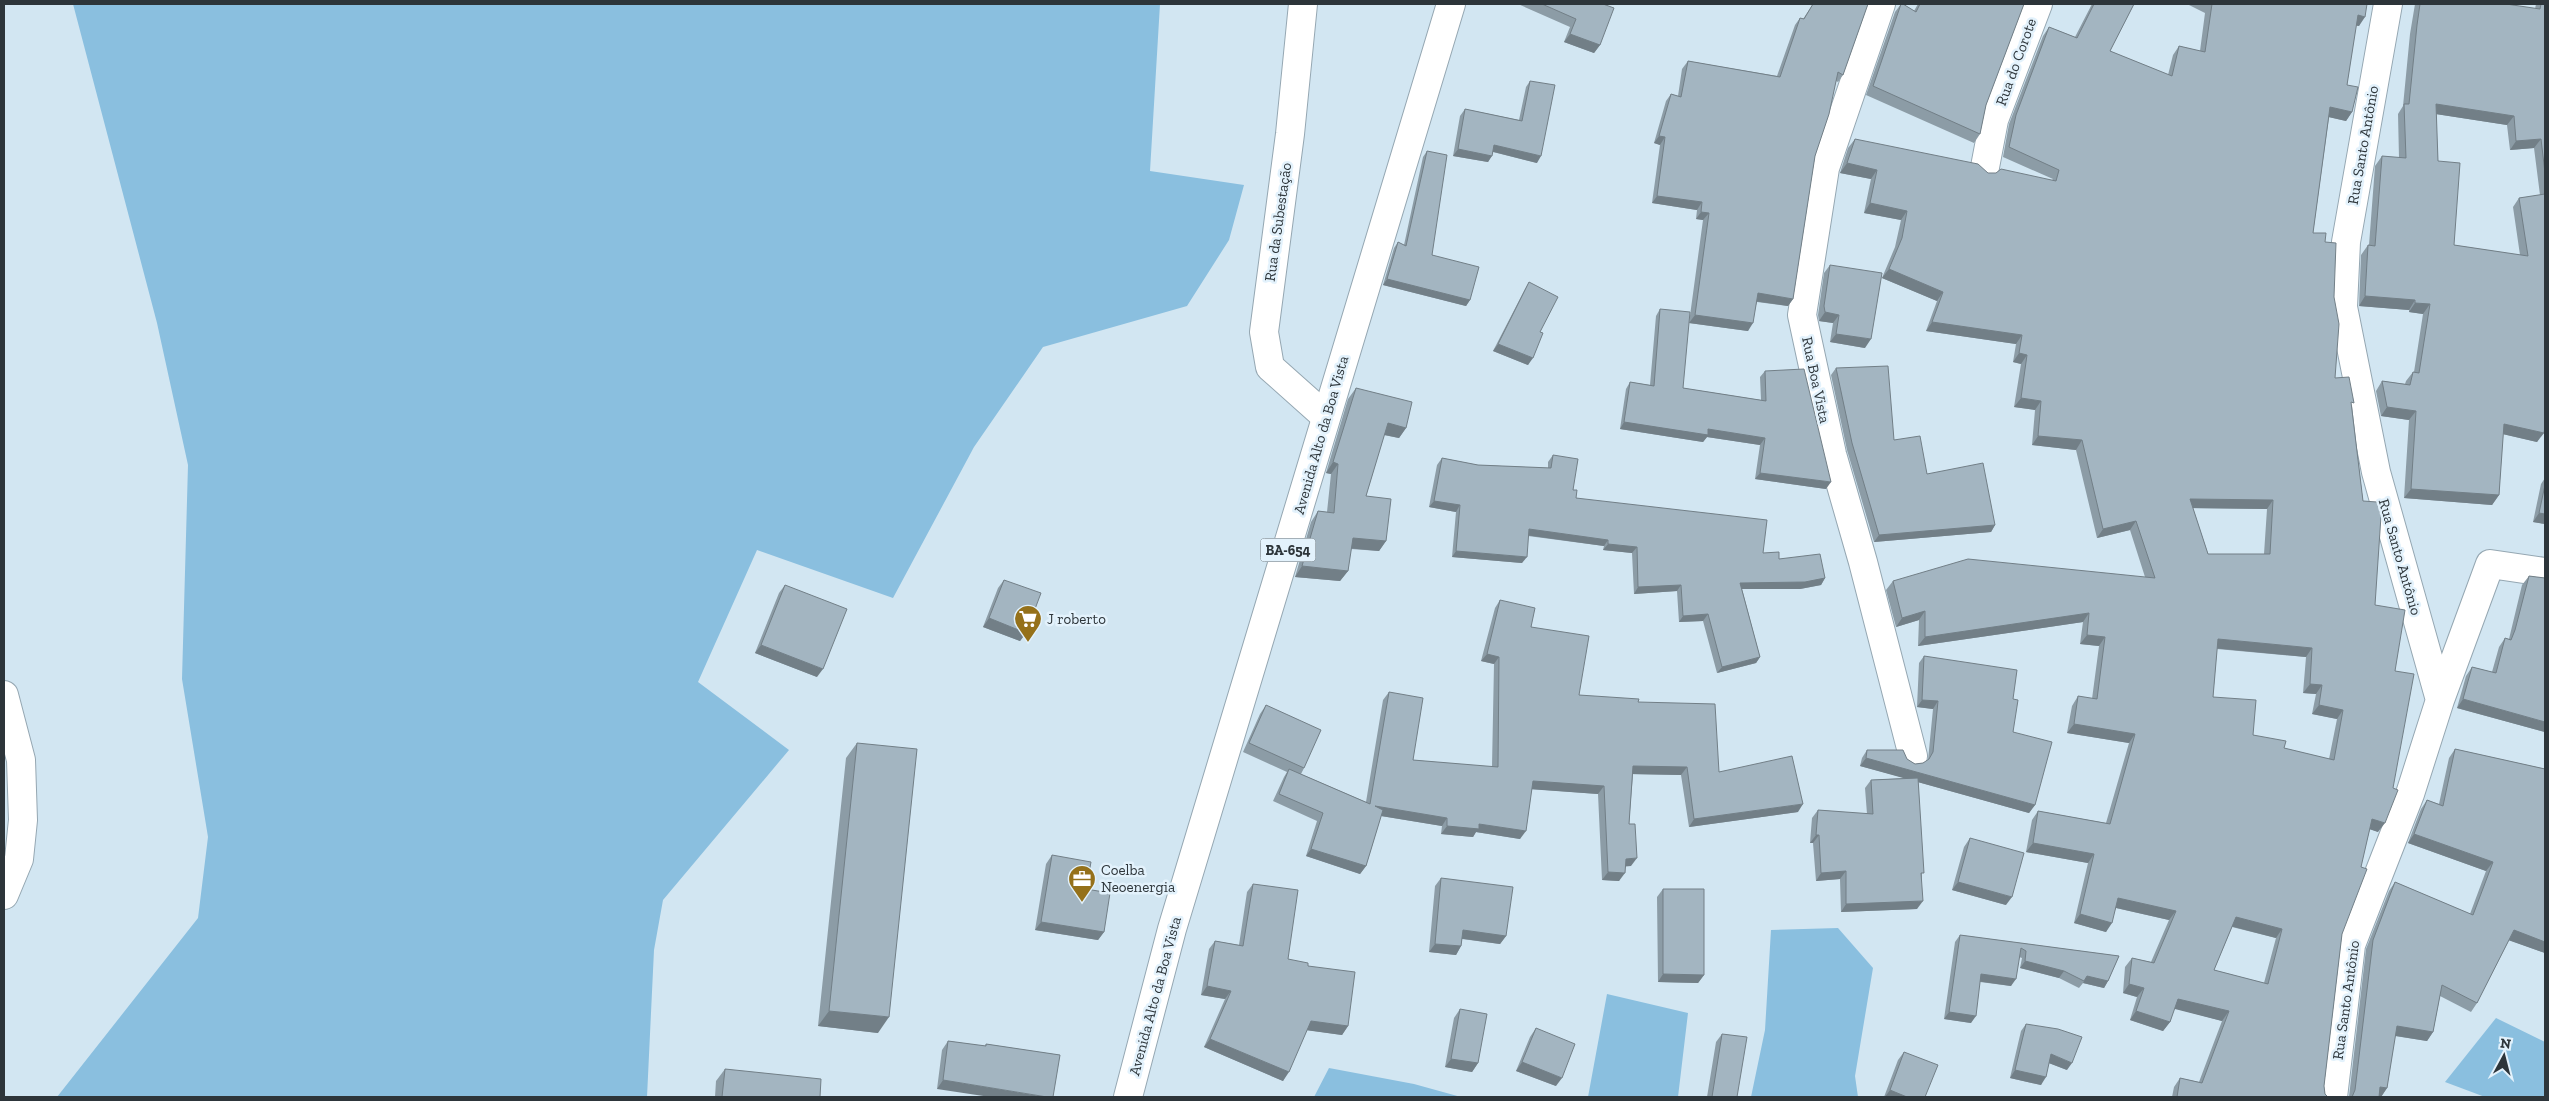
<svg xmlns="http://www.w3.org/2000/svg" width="2549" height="1101" font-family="'Zilla Slab',serif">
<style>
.green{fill:#8abfdf}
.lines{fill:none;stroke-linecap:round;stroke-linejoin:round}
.minor-casing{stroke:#95a7b2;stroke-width:30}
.primary-casing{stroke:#95a7b2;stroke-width:30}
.minor{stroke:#fff;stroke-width:28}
.primary{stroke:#fff;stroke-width:28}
.wall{fill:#8c9ca6;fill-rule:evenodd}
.shaded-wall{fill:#727f87}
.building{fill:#a3b5c1;stroke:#727f87;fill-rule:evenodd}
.labels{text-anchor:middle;stroke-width:5;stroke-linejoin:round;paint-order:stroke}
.shield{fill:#e3f2fc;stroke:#646e74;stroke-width:1}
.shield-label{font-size:14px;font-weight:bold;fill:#2d353a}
.street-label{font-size:15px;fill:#2d353a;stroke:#e3f2fc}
.poi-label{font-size:15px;fill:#2d353a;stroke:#e3f2fc;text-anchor:start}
</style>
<rect width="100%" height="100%" fill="#d2e6f2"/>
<path class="green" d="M73,4H1160L1150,171L1244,185L1229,240L1187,306L1043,347L974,447L893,598L757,550L698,682L789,750L663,900L654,950L647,1097H57L198,918L208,837L182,679L188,465L157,323Z
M1838,928L1873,968L1855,1076L1858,1097H1751L1765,1030L1771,930Z
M1607,994L1688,1013L1678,1097H1588Z
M2496,1018L2545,1042V1097H2485L2445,1082Z
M1329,1068L1414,1084L1461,1097H1314Z"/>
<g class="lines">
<defs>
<path id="minor" d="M1303,4L1290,134L1264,332L1270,367L1325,416
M1881,4L1825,168L1802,315L1832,454L1863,562L1913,756
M1985,167L1994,120L2038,4
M4,695L21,760L23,820L19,859L4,895
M2440,700L2490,564L2545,572
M2333,1097L2351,945L2410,794L2440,700L2376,472L2343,307L2346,242L2388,4"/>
<path id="primary" d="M1128,1097L1172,929L1451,4"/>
</defs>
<use href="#minor" class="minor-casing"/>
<use href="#primary" class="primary-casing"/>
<use href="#minor" class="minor"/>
<use href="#primary" class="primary"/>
</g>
<path class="wall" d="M1518,4H1603L1600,45L1594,53L1564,42L1570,27Z
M1813,4H1868L1843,75L1838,82L1836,81L1815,156L1793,299L1788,306L1757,302L1748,331L1689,323L1703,220L1696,219L1697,210L1652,203L1660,145L1654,143L1666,101L1671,94L1678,96L1682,69L1688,61L1777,76L1795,25L1800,18L1803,19Z
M1901,4L1914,11L1918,4H2024L1986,105L1980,134L1974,143L1866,95L1895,12Z
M2092,4H2134L2110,51L2168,75L2173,55L2179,46L2200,51L2205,13L2187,4H2367L2359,26L2356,25L2347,85L2352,112L2346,121L2329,117L2313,233L2325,242L2334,297L2335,378L2352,406L2375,605L2395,671L2378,832L2370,829L2342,934L2324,1086L2325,1094L2328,1097H2172L2174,1087L2180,1078L2199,1082L2222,1021L2174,1008L2170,1022L2163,1031L2130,1020L2137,997L2123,993L2125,967L2132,958L2151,962L2169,920L2116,908L2106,932L2074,923L2088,863L2026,852L2032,820L2038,811L2106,823L2129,743L2067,733L2072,706L2078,696L2092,699L2099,646L2080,644L2083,622L1918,646L1919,620L1896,627L1886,590L1893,581L2145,577L2130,530L2097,538L2076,450L2032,445L2035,410L2014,407L2021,364L2013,362L2016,344L1926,331L1937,301L1882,278L1895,247L1901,220L1864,213L1871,179L1840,173L1848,148L1855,139L1988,173L2052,180L2053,179L2003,157L2009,124L2043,36L2049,27L2075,37ZM2193,508L2267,509L2264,554H2208ZM2217,649L2306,657L2303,693L2316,694L2312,714L2337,719L2329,759L2284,748L2253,735L2213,697ZM2232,927L2276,938L2264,983L2214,970Z
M2415,4H2506L2535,9L2536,4H2545V427L2537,442L2503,434L2499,495L2492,505L2404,498L2409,420L2381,416L2376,391L2382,381L2405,384L2406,381L2413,372H2414L2423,314L2409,312V310L2359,306L2361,255L2368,245H2369L2375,166L2382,156L2399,158L2398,114L2403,106L2410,34ZM2436,114L2507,125L2510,150L2534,148L2540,195L2519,198L2513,207L2520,255L2454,245L2438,161Z
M1530,81L1537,163L1493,152L1488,162L1453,156L1460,116L1465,109L1519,120L1526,87Z
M1427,151L1432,255L1470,300L1466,306L1383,285L1394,248L1398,242L1404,245L1423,157Z
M1830,265L1865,348L1830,342L1833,323L1819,321L1818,315L1824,273Z
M1529,282L1540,332L1528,365L1493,351L1525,289Z
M1660,309L1683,388L1761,400L1760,377L1765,371L1826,489L1755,479L1760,445L1707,437L1703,442L1620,429L1626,389L1630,382L1650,385L1656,316Z
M1836,368L1894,440L1927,474L1995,525L1991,532L1874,542L1847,450L1831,375Z
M1356,388L1406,428L1399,438L1384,435L1366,496L1386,541L1379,551L1351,549L1348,571L1340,581L1295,577L1311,522L1318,511L1327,512L1331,474L1326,473L1348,399Z
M1553,455L1573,490L1576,498L1763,553L1825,578L1821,585L1800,589H1742L1760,657L1756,663L1717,673L1703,621L1679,622L1677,591L1634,594L1632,553L1603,550L1604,546L1528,536L1522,563L1452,557L1456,512L1429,507L1437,465L1442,458L1478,465L1548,468V462Z
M2545,478V524L2533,522L2541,484Z
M2529,576L2545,578V732L2457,708L2466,676L2472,667L2492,672L2499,647L2505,638L2509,639L2522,585Z
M1004,580L1026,633L1020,641L983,627L998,588Z
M785,585L817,677L755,653L779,593Z
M1500,600L1531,627L1579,695L1638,702L1719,772L1798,812L1689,827L1681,775L1633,774L1629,824L1631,866H1625L1619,881L1602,880L1598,794L1532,789L1520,839L1476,832L1473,837L1441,834L1442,826L1381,816L1366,866L1360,874L1306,856L1317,821L1273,801L1284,777L1287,772L1243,752L1260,714L1266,705L1304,768L1301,774L1366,802L1383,700L1389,692L1413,760L1492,767L1494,664L1481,661L1495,608Z
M1924,656L2013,699V732L2035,805L2029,813L1918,782L1922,877L1917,909L1841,912L1840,879L1816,881L1813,843H1810L1812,818L1818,810L1867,814L1865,788L1871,780L1905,778L1860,766L1862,758L1867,750L1907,759L1915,764L1923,763L1928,760L1933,709L1917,707L1919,663Z
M857,743L878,1033L818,1026L846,758Z
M2455,749L2545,769V953L2509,940L2477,1003L2471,1012L2440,996L2433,1032L2427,1041L2395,1036L2387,1088L2381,1097H2349L2366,949L2389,891L2395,882L2470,914L2486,871L2408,843L2421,809L2427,800L2439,804L2449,758Z
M1970,838L2006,905L1952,890L1964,847Z
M1052,855L1086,889L1104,932L1098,940L1035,930L1046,864Z
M1441,878L1506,936L1500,944L1462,939L1461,946L1456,955L1429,952L1435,886Z
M1253,884L1288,959L1308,966L1348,1026L1342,1035L1307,1030L1283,1081L1204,1047L1225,999L1201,995L1209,949L1215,941L1239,945L1247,892Z
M1663,889L1704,975L1698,983L1658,982L1657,897Z
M1960,935L2119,956L2108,981L2104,988L2083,983L2079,988L2059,978L2020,968L2022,958L2019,957L2011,986L1980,982L1971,1023L1944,1019L1955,942Z
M1460,1009L1478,1063L1472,1072L1445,1067L1454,1018Z
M2026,1024L2067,1070L2049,1063L2041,1085L2010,1078L2021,1031Z
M1536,1028L1556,1086L1516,1071L1530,1037Z
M1722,1034L1737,1097H1707L1716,1042Z
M948,1041L985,1046L986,1044L1060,1055L937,1089L942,1050Z
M1904,1052L1925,1097H1884L1898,1060Z
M725,1069L820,1097H715L716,1081Z"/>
<path class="shaded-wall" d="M2358,15L2365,17L2359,26L2351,25Z
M1570,34L1600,45L1594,53L1564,42Z
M2436,104L2514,116L2507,125L2429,113Z
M2330,107L2352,112L2346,121L2324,116Z
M1659,136L1665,137L1660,145L1654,143Z
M2541,139L2534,148L2510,150L2516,141Z
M1494,145L1541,156L1537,163L1490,151Z
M1458,149L1492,156L1488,162L1453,156Z
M1847,163L1877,170L1871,179L1840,173Z
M1657,196L1702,202L1697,210L1652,203Z
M1870,203L1907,211L1901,220L1864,213Z
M1701,212L1709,213L1703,220L1696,219Z
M1889,269L1943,292L1937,301L1882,278Z
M1387,279L1470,300L1466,306L1383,285Z
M1758,293L1793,299L1788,306L1753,301Z
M2365,296L2415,300L2409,310L2359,306Z
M2415,303L2430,304L2423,314L2409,312Z
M1825,312L1839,315L1833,323L1819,321Z
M1695,315L1753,323L1748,331L1689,323Z
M1932,322L2022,335L2016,344L1926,331Z
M1836,334L1871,339L1865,348L1830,342Z
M1498,344L1533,358L1528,365L1493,351Z
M2019,353L2027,355L2021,364L2013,362Z
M2021,398L2041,401L2035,410L2014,407Z
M2387,407L2416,411L2409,420L2381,416Z
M1624,422L1708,429L1765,438L1760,445L1707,437L1703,442L1620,429Z
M1388,423L1406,428L1399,438L1380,434Z
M2504,424L2544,433L2537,442L2498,433Z
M2038,436L2082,440L2076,450L2032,445Z
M1333,462L1338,464L1331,474L1326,473Z
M1760,473L1831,482L1826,489L1755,479Z
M2411,489L2499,495L2492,505L2404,498Z
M2190,499L2273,500L2267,509L2184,508Z
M1434,501L1460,505L1456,512L1429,507Z
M2539,513L2545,514V524L2533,522Z
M2136,521L2130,530L2097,538L2103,529Z
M1995,525L1991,532L1874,542L1879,535Z
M1529,529L1608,540L1604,546L1525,535Z
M1353,538L1386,541L1379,551L1346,548Z
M1608,544L1637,547L1632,553L1603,550Z
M1456,551L1527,557L1522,563L1452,557Z
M1302,566L1348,571L1340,581L1295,577Z
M1825,578L1821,585L1800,589H1736L1740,583Z
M1681,585L1677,591L1634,594L1638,587Z
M1925,611L1919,620L1896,627L1902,618Z
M2089,613L2083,622L1918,646L1925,637Z
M1708,614L1703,621L1679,622L1683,616Z
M989,618L1026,633L1020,641L983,627Z
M2087,635L2105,637L2099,646L2080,644Z
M2218,639L2312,648L2306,657L2212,648Z
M761,645L823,669L817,677L755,653Z
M1487,654L1499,657L1494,664L1481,661Z
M1760,657L1756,663L1717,673L1722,667Z
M2310,684L2322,685L2316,694L2303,693Z
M2463,699L2545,722V732L2457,708Z
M1922,700L1938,701L1933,709L1917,707Z
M2319,705L2343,710L2337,719L2312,714Z
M2074,724L2135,734L2129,743L2067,733Z
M1866,758L2035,805L2029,813L1860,766Z
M1633,766L1687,767L1681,775L1628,774Z
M1533,781L1604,786L1598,794L1528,789Z
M1803,804L1798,812L1689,827L1694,819Z
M1375,806L1447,818L1442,826L1369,814Z
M2372,819L2385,823L2378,832L2366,828Z
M1479,824L1526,831L1520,839L1476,832L1473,837L1441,834L1447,826Z
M2414,834L2493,862L2486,871L2408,843Z
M1816,835H1819L1813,843H1810Z
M2033,843L2094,854L2088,863L2026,852Z
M1311,849L1366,866L1360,874L1306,856Z
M1637,858L1631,866L1620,867L1626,859Z
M1846,871L1840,879L1816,881L1821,873Z
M1608,872L1625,873L1619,881L1602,880Z
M1958,882L2012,897L2006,905L1952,890Z
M2118,898L2176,911L2169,920L2112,907Z
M1923,901L1917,909L1841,912L1846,904Z
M2080,914L2112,923L2106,932L2074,923Z
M2236,917L2282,929L2276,938L2230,926Z
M1041,922L1104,932L1098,940L1035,930Z
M1463,930L1506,936L1500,944L1457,938Z
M2514,930L2545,942V953L2508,940Z
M1435,944L1461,946L1456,955L1429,952Z
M2025,961L2064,971L2059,978L2020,968Z
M1663,974L1704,975L1698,983L1658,982Z
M1981,974L2016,979L2011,986L1976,981Z
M2087,976L2108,981L2104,988L2083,983Z
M2129,984L2144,988L2137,997L2123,993Z
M1207,986L1231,991L1225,999L1201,995Z
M2178,999L2229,1011L2222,1021L2171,1008Z
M829,1011L889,1017L878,1033L818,1026Z
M2136,1011L2170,1022L2163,1031L2130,1020Z
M1949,1012L1976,1016L1971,1023L1944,1019Z
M1311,1021L1348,1026L1342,1035L1305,1030Z
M2397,1026L2433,1032L2427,1041L2390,1035Z
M1210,1039L1289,1072L1283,1081L1204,1047Z
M2051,1054L2072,1063L2067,1070L2046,1062Z
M1451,1059L1478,1063L1472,1072L1445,1067Z
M1522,1062L1562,1078L1556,1086L1516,1071Z
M2015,1070L2046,1077L2041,1085L2010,1078Z
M943,1080L1047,1097H990L937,1089Z
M2380,1087L2387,1088L2381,1097H2374Z
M1890,1090L1907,1097H1885Z"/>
<path class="building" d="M1542,4H1603L1614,8L1600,45L1570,34L1576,19Z
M1813,4H1868L1843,75L1838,72L1829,114L1815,156L1793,299L1758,293L1753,323L1695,315L1709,213L1701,212L1702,202L1657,196L1665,137L1659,136L1671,94L1681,97L1688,61L1780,77L1800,18L1804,19Z
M1901,4H1903L1916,12L1920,4H2024L1986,105L1980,134L1873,86Z
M2094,4H2134L2110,51L2172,76L2179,46L2205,52L2212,4H2367L2365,17L2358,15L2347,85L2358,87L2352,112L2330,107L2313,233H2326L2325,242L2336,243L2334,297L2339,324L2335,378L2349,377L2354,403L2351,402L2363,501L2377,502L2381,516L2375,605L2405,610L2395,671L2414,674L2393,788L2398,790L2385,823L2372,819L2361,867L2367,869L2342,934L2324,1086L2325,1094L2328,1097H2177L2180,1078L2202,1083L2229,1011L2178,999L2170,1022L2136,1011L2144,988L2129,984L2132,958L2154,963L2176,911L2118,898L2112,923L2080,914L2094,854L2033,843L2038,811L2110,824L2135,734L2074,724L2078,696L2097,699L2105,637L2087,635L2089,613L1925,637V611L1902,618L1893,581L1968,559L2155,578L2136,521L2103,529L2082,440L2038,436L2041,401L2021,398L2027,355L2019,353L2022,335L1932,322L1943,292L1889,269L1902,238L1907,211L1870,203L1877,170L1847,163L1855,139L1978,164L1988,173H1996L2001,169L2056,181L2059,170L2009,147L2016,115L2049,27L2077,38ZM2190,499L2273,500L2270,554H2208ZM2218,639L2312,648L2310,684L2322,685L2319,705L2343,710L2334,760L2284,748L2286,741L2253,735L2256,700L2213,697ZM2236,917L2282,929L2268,984L2214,970Z
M2420,4H2506L2540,9L2541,4H2545V173L2541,139L2516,141L2514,116L2436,104L2438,161L2460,163L2454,245L2528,256L2519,198L2545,194V427L2544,433L2504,424L2499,495L2411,489L2416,411L2387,407L2382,381L2410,385L2413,372L2419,373L2430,304L2415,303V300L2365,296L2368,245L2375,246L2382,156L2406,158L2404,104H2409L2417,25Z
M1530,81L1555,85L1541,156L1494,145L1492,156L1458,149L1465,109L1522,121Z
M1427,151L1447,155L1432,255L1479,267L1470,300L1387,279L1398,242L1406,246Z
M1830,265L1882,273L1871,339L1836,334L1839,315L1825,312L1824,306Z
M1529,282L1558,297L1540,332L1543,333L1533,358L1498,344Z
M1660,309L1690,312L1683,388L1766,401L1765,371L1804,369L1831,482L1760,473L1765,438L1708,429V435L1624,422L1630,382L1654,386Z
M1888,366L1894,440L1920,436L1927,474L1983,463L1995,525L1879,535L1852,443L1836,368Z
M1356,388L1412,402L1406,428L1388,423L1366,496L1391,499L1386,541L1353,538L1348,571L1302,566L1318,511L1334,513L1338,464L1333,462Z
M1553,455L1578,459L1573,490H1577L1576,498L1767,520L1763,553L1779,552V559L1820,554L1825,578L1805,582L1740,583L1760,657L1722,667L1708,614L1683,616L1681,585L1638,587L1637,547L1608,544V540L1529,529L1527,557L1456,551L1460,505L1434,501L1442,458L1478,465L1551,468Z
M2545,485V514L2539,513Z
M2529,576L2545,578V722L2463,699L2472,667L2496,673L2505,638L2511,640L2515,630Z
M1004,580L1041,593L1026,633L989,618Z
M785,585L847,609L823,669L761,645Z
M1500,600L1535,608L1531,627L1589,636L1579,695L1639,699L1638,702L1715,704L1719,772L1792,756L1803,804L1694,819L1687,767L1633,766L1629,824H1635L1637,858L1626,859L1625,873L1608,872L1604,786L1533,781L1526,831L1479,824V829L1447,826V818L1375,806L1383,810L1366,866L1311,849L1323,813L1279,794L1289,769L1370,804L1389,692L1423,698L1413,760L1498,767L1499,657L1487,654Z
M1924,656L2017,670L2013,699L2018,700L2013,732L2052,742L2035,805L1866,758L1867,750H1903L1907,759L1915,764L1923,763L1929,759L1933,752L1938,701L1922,700Z
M1266,705L1321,730L1304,768L1249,743Z
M857,743L917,749L889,1017L829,1011Z
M2455,749L2545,769V942L2514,930L2477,1003L2442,985L2433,1032L2397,1026L2387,1088L2380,1087L2379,1097H2352L2355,1090L2373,940L2395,882L2473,915L2493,862L2414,834L2427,800L2443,806Z
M1918,778L1924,873H1921L1923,901L1846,904V871L1821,873L1819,835H1816L1818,810L1873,814L1871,780Z
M1970,838L2024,853L2012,897L1958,882Z
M1052,855L1091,862L1086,889L1110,893L1104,932L1041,922Z
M1441,878L1513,887L1506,936L1463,930L1461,946L1435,944Z
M1253,884L1298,890L1288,959L1308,963V966L1355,972L1348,1026L1311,1021L1289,1072L1210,1039L1231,991L1207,986L1215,941L1243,946Z
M1663,889H1704V975L1663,974Z
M1960,935L2119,956L2108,981L2087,976L2084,981L2064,971L2025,961L2026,951L2021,948L2016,979L1981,974L1976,1016L1949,1012Z
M1460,1009L1487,1014L1478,1063L1451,1059Z
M2026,1024L2058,1029L2082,1037L2072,1063L2051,1054L2046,1077L2015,1070Z
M1536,1028L1575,1044L1562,1078L1522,1062Z
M1722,1034L1747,1037L1737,1097H1712Z
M948,1041L986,1046V1044L1060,1055L1053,1097H1047L943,1080Z
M1904,1052L1938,1065L1925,1097H1907L1890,1090Z
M725,1069L821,1079L820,1097H722Z"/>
<defs>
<symbol id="supermarket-pin" viewBox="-11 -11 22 30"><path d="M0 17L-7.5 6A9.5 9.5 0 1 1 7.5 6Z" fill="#95711a" stroke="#e3f2fc"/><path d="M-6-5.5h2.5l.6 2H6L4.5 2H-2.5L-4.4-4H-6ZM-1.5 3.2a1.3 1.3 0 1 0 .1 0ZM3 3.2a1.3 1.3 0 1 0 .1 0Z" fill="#fff"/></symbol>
<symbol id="office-pin" viewBox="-11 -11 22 30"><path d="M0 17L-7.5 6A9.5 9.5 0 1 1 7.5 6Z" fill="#95711a" stroke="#e3f2fc"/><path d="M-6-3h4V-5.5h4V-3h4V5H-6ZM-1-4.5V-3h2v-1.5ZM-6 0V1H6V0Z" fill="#fff"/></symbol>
</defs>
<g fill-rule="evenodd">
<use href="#supermarket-pin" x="1012" y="603" width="32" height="43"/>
<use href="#office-pin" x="1066" y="863" width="32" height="43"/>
</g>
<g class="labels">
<rect class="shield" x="1260.5" y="538.5" width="55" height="23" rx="4"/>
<g class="shield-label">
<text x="1288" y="555">BA-654</text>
</g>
<g class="street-label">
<text transform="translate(2016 62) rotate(-70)" y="5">Rua do Corote</text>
<text transform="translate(2363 145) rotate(-80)" y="5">Rua Santo Antônio</text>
<text transform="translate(1278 222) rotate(-82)" y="5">Rua da Subestação</text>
<text transform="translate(1816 380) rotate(78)" y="5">Rua Boa Vista</text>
<text transform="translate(1321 435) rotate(-74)" y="5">Avenida Alto da Boa Vista</text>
<text transform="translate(2400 557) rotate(74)" y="5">Rua Santo Antônio</text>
<text transform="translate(1155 996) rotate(-75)" y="5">Avenida Alto da Boa Vista</text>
<text transform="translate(2346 1000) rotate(-82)" y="5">Rua Santo Antônio</text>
</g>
<g class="poi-label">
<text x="1047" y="624">J roberto</text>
<text x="1101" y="875">Coelba<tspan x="1101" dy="17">Neoenergia</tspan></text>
</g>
</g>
<rect width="2549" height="1101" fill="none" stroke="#2d353a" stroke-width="10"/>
<g transform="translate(2504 1056) rotate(7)" stroke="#e3f2fc" stroke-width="4" paint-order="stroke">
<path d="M0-4L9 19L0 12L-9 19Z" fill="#2d353a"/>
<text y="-8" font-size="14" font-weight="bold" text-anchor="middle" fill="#2d353a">N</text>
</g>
</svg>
